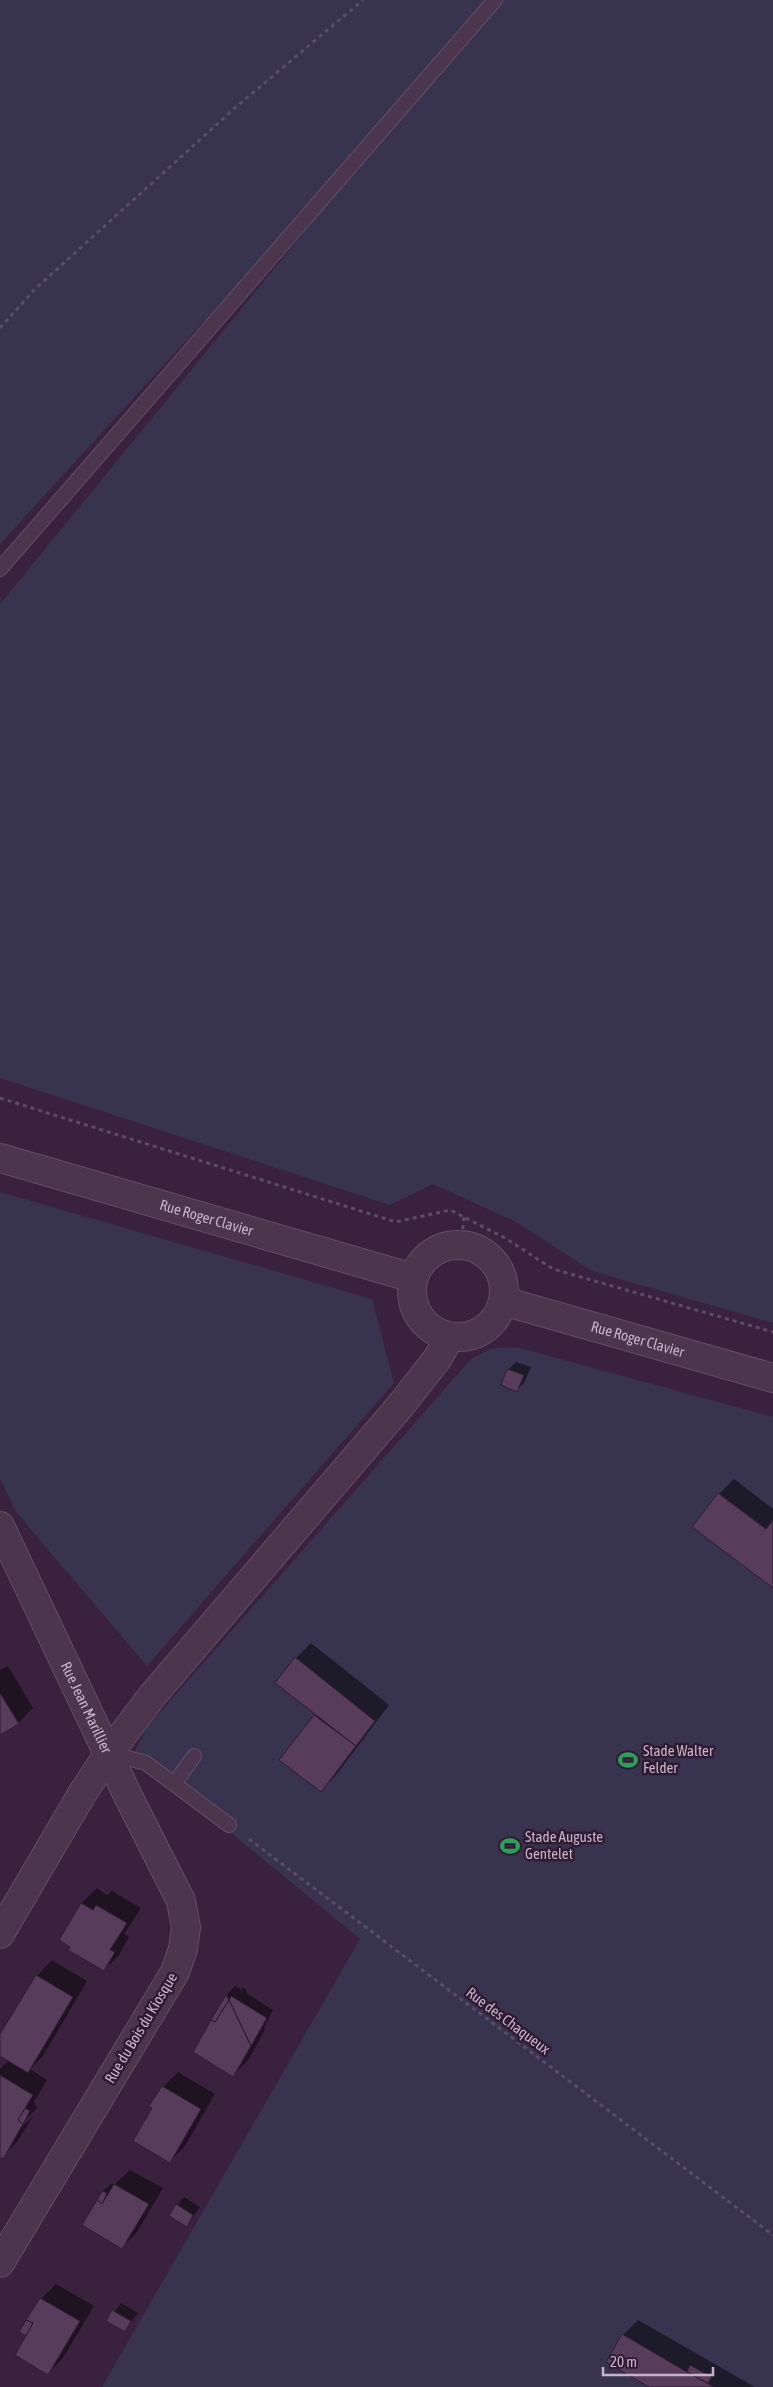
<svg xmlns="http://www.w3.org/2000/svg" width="773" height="2387" font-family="'Asap Condensed',sans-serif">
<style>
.green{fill:#38334e}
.shadow{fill:#0007}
.building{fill:#573c5c;stroke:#321d34}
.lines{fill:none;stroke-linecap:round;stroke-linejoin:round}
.service-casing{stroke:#634e66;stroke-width:16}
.minor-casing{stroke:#634e66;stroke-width:30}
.path{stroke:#594d67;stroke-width:3;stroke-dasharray:4 4;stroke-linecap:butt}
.service{stroke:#4b364e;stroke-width:14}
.minor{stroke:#4b364e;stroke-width:28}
.labels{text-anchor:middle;stroke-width:5;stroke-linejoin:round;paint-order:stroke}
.street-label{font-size:15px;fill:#c7b2c9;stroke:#301c32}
.poi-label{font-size:15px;fill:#c7b2c9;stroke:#301c32;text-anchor:start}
</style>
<rect width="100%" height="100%" fill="#3a223e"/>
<path class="green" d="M0,0H773V1323L592,1271L516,1222L433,1184L390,1205L0,1078V604L457,45L0,544Z
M0,1192L372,1299L394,1383L147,1666L16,1512L0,1479Z
M504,1347L520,1348L773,1417V2387H102L360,1939L134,1753L147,1727L471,1359L491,1349Z"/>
<path class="shadow" d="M516,1362L531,1367L524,1383L516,1391L502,1385L509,1369Z
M734,1479L773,1509V1586L719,1494Z
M311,1643L389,1705L336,1775L321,1790L281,1759L316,1714L296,1658Z
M8,1666L33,1708L18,1723L0,1734V1670Z
M97,1888L107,1895L112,1891L141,1908L124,1934L129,1937L119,1955L104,1970L61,1939L82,1903Z
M52,1960L87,1981L43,2056L30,2069L47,2080L34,2102L37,2108L22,2123V2127L33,2116L17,2142L2,2157L0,2156V2069L9,2060L0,2055V2037L37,1976Z
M235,1986L241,1990L244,1987L248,1994L273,2010L264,2027L265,2030L248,2060L233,2075L212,2021L228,1994Z
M178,2072L215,2094L185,2146L170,2161L154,2107L163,2087Z
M130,2170L163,2188L137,2232L122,2247L84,2225L103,2191L111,2184L114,2185Z
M184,2197L200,2207L187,2225L177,2205Z
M56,2284L94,2306L63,2358L48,2373L41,2299Z
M121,2303L138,2313L125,2330L108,2321Z
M638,2320L755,2387H651L623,2335Z"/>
<path class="building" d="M507,1369L524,1375L517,1392L501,1385Z
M718,1493L766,1529L773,1520V1588L692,1527Z
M295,1657L375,1721L356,1746L275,1683Z
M0,1693L19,1724L0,1735Z
M314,1715L356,1746L321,1792L279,1760Z
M81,1903L93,1910L96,1905L127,1923L110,1950L115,1952L104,1971L68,1950L70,1947L59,1940Z
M36,1975L73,1997L28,2073L0,2056V2034Z
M226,1995L229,2000L215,2022L211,2020Z
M231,1996L267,2018L251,2046L229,2000Z
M229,2000L251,2046L233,2077L193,2052L211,2020L215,2022Z
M0,2075L33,2095L18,2120L23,2124L3,2159L0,2157Z
M162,2086L201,2109L170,2163L133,2141L152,2108L149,2106Z
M25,2108L30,2111L23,2124L18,2120Z
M114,2184L149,2204L122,2249L82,2225L97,2200L102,2204Z
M102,2191L107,2193L102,2204L97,2200Z
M176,2204L193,2215L187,2227L169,2216Z
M40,2298L80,2321L48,2375L15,2355L33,2323L26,2320Z
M112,2310L131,2321L125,2332L106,2321Z
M26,2320L33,2323L26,2336L19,2332Z
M622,2334L687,2372L714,2387H649L606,2362Z
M690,2365L712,2377L708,2383L687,2372Z"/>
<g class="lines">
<defs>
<path id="service" d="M0,569L495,0
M109,1753L146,1763L229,1825
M174,1784L194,1756"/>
<g id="minor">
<path id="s1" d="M0,1158L413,1278"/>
<circle cx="458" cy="1291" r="46"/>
<path id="s2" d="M503,1301L773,1378"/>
<path id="s3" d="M0,1526L128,1796L181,1901L186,1927L183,1949L175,1972L0,2263"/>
<path d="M0,1934L82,1794L109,1753L152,1696L401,1405L437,1359L450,1337"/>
</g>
</defs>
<use href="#service" class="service-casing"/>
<use href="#minor" class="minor-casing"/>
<path class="path" d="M0,328L35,289L236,107L363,0
M0,1098L396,1222L450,1210L505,1238L553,1269L773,1332
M461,1245L464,1217
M249,1839L773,2235"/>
<use href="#service" class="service"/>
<use href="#minor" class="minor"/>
</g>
<defs>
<symbol id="stadium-bare" viewBox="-9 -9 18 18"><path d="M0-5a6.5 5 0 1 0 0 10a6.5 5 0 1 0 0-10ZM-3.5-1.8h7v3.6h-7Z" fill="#2e9e5b" stroke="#301c32" stroke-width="2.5" paint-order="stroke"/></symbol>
</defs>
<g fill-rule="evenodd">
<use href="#stadium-bare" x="614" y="1746" width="28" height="28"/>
<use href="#stadium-bare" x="496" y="1832" width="28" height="28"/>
</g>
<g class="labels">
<g class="street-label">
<text dy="5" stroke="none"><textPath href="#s1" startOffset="215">Rue Roger Clavier</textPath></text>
<text dy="5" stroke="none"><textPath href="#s2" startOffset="140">Rue Roger Clavier</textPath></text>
<text dy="5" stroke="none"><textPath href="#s3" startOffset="201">Rue Jean Marillier</textPath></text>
<text transform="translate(508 2021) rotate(37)" y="5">Rue des Chaqueux</text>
<text transform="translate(141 2028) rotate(-59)" y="5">Rue du Bois du Kiosque</text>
</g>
<g class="poi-label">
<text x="643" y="1756">Stade Walter<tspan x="643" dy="17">Felder</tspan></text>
<text x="525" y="1842">Stade Auguste<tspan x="525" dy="17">Gentelet</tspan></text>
</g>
</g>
<path d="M603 2367v8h110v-8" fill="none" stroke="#c7b2c9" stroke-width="2.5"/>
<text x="610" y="2367" font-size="15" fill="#c7b2c9" stroke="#301c32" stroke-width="4" paint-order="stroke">20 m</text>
</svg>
